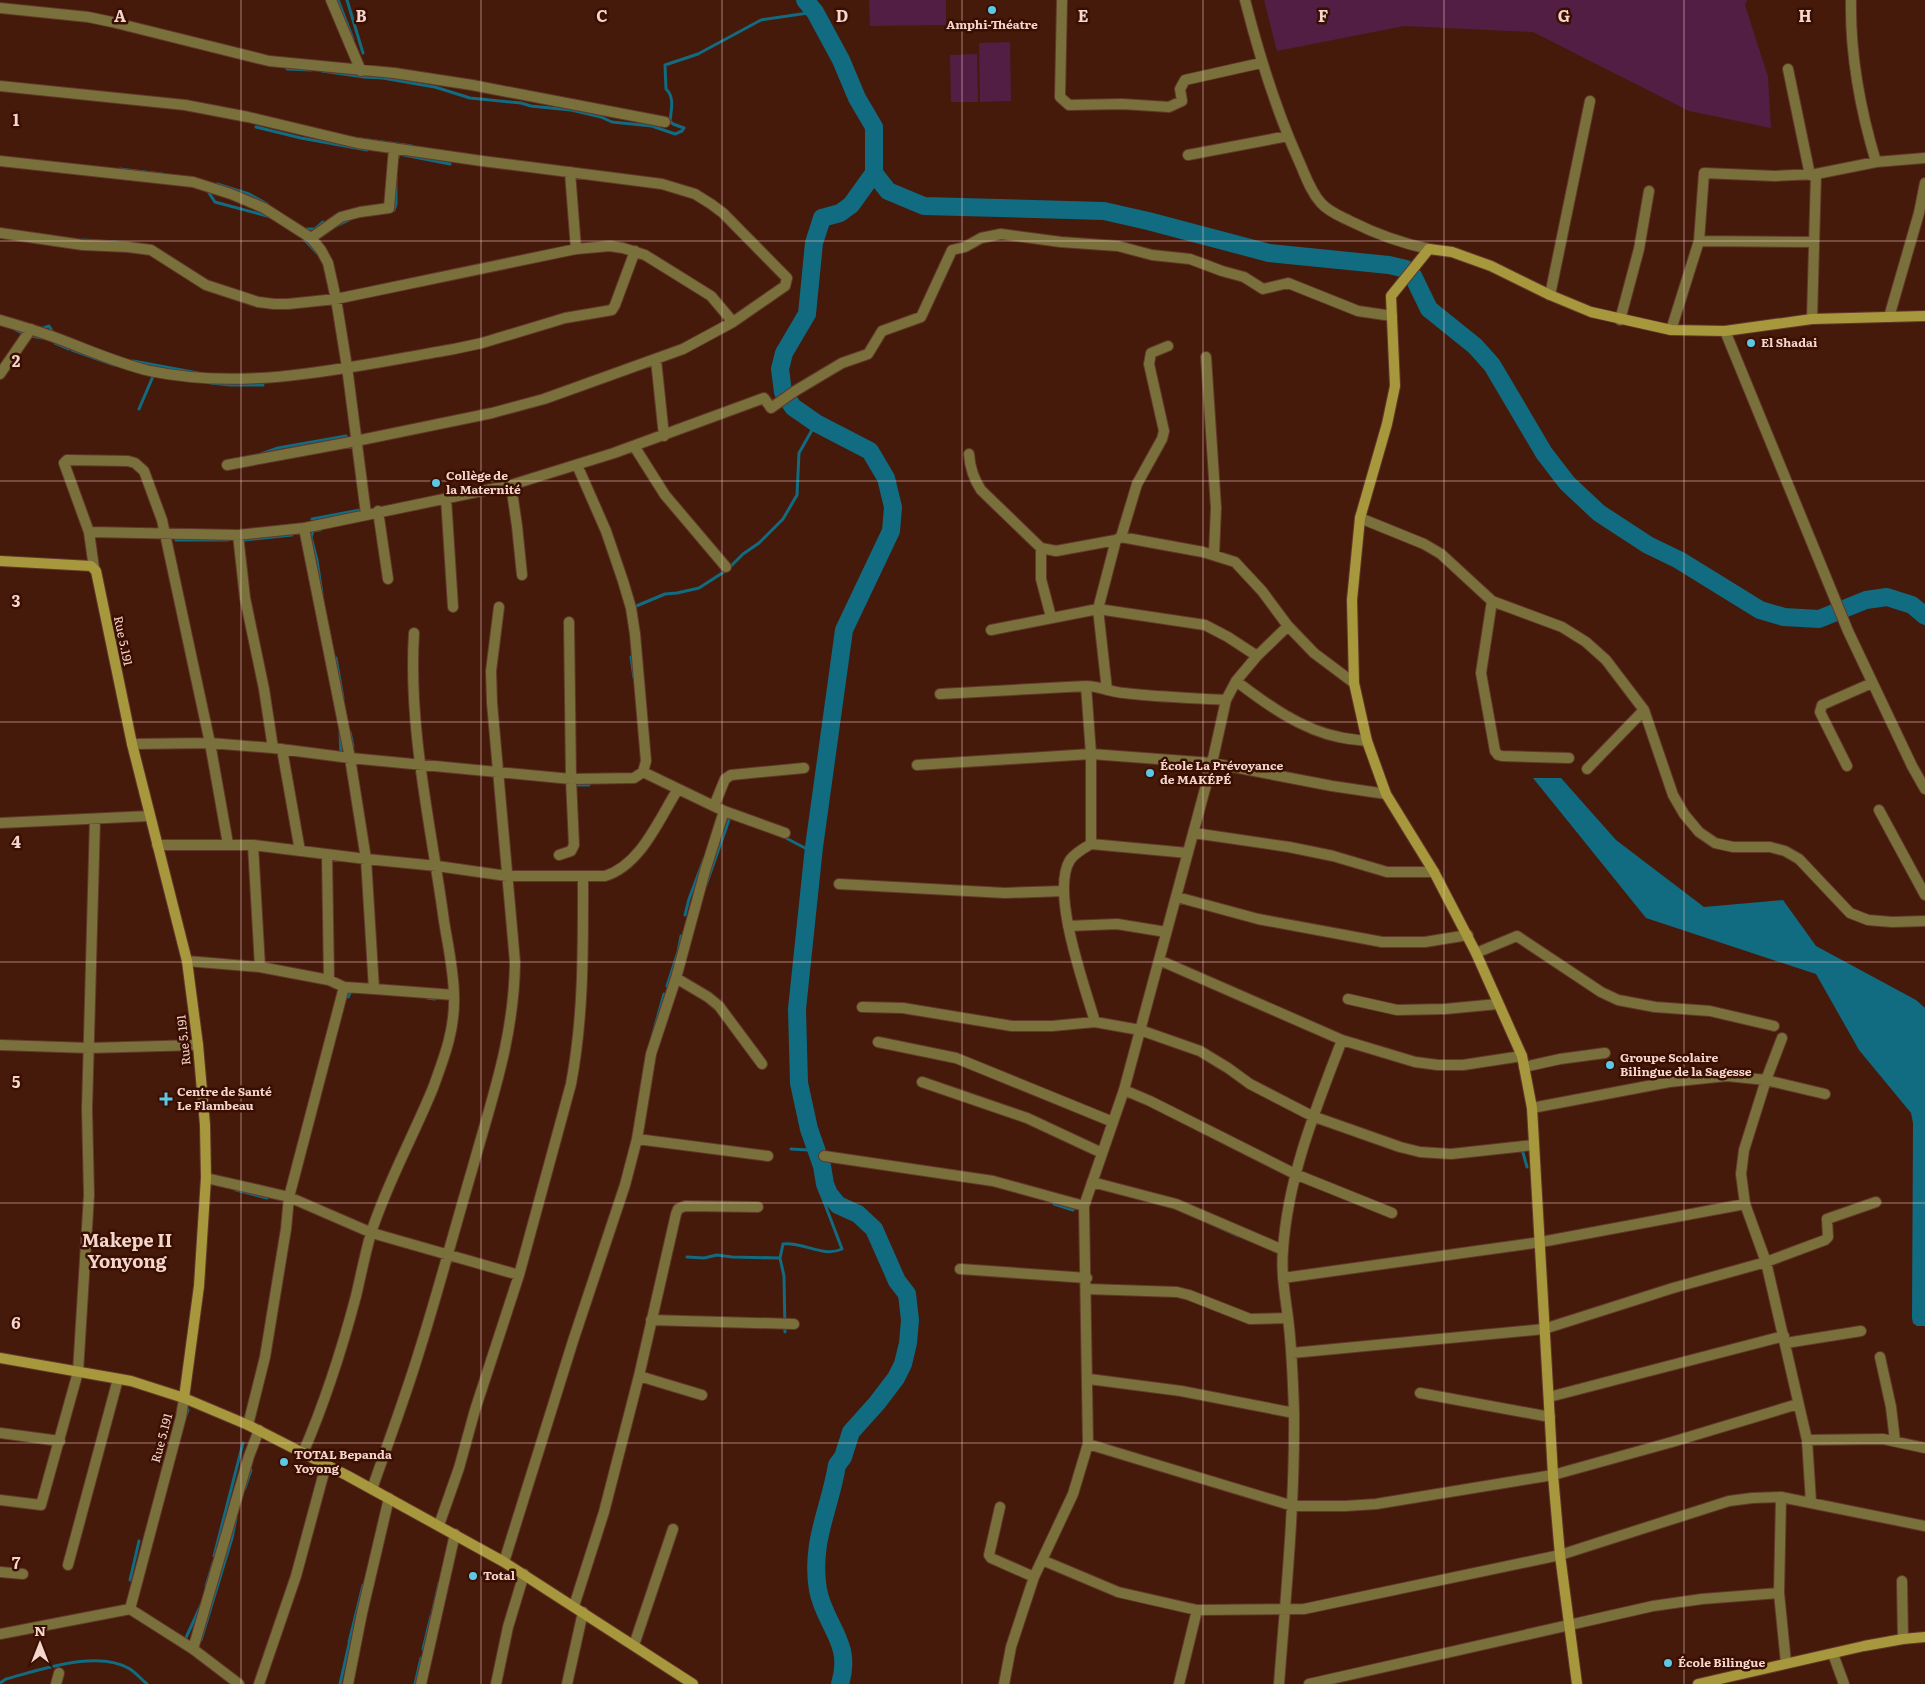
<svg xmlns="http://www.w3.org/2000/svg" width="1925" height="1684" font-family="Literata,serif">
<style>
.green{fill:#521e44}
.water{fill:#116b81}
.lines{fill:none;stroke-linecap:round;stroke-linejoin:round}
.stream{stroke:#116b81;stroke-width:3}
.river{stroke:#116b81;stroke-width:18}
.street-casing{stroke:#61382a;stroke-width:12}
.secondary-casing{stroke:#61382a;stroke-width:12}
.street{stroke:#7a703b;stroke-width:10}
.secondary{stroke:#a8983d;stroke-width:10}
.grid{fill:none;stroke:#f4d6cd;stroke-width:1;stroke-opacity:0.55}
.poi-dot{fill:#5bc8e6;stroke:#3a0f02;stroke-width:2}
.labels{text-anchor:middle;stroke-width:5;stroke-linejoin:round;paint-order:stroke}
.poi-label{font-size:12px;font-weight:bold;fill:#f4d6cd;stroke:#3a0f02;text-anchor:start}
.street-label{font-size:12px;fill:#f4d6cd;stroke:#3a0f02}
.district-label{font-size:18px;font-weight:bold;fill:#f4d6cd;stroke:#3a0f02}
.grid-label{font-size:16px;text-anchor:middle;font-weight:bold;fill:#f4d6cd;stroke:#3a0f02;stroke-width:5;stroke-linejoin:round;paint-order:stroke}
</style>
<rect width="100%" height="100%" fill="#451a0b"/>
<path class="green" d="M869,0H946V25L870,26Z
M1264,0H1747L1745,5L1768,77L1771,128L1689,111L1533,32L1404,26L1277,51Z
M1010,42L1011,101L980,102L979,43Z
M977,54L978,102H951L950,55Z"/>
<path class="water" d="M1533,778H1561L1616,840L1704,907L1783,900L1816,946L1916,1000L1925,1008V1326H1917L1913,1323L1912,1318L1913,1123L1911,1113L1859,1050L1816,974L1646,918Z"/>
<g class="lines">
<path class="stream" d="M338,0L353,39
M347,0L363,53
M287,69L311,70
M322,71L364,77L383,78L417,84L435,87L470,98L521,103L531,106L571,110L601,117L612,122L652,126L675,134L682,131L684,128L673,124L670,121C671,111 675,97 666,89L665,65L698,54L761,20L815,12
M256,127L301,138L367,150
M354,138L412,146
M398,158L399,154L450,164
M120,169L162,174
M217,184L249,194L267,204
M209,193L215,202L271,217
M389,212L394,210L396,204V177
M336,226L349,220
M307,229H315L323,222
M301,236L317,253
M83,240L117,242
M41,329L49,326L54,334
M16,330L24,334
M30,338L32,336L42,338
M55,343L69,349
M72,350L114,365
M133,361L198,373
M211,383L230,385H263
M139,409L154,374
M261,454L278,448L346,436
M312,519L360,510
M320,530L313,531L311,537L317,560L322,594
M176,540H228
M244,540L292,535
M634,607L665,594L677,593L699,588L727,570L743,554L759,543L783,519L797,495L799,453L816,423
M631,657L634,678
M336,658L343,698
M340,732L341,755
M350,732L353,746
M578,785H589
M782,836L805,848L814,847
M706,885L730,817
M685,915L689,899L704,859
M667,986L678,952L681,936
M348,997L352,989
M427,998L435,999
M652,1037L664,994
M791,1149L808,1150L815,1148
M1522,1149L1527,1167
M236,1190L267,1198
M1054,1204L1073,1210
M1207,1222L1238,1236
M687,1257L704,1258L717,1255L732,1257L780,1258
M785,1332L784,1276L780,1258L783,1244C802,1241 823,1258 842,1249L823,1199L826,1187
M185,1418L188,1410
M245,1488L251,1470
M214,1556L243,1443
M130,1580L139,1541
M206,1586L213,1563
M432,1614L439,1583
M201,1640L232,1538L236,1518
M184,1642L201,1605
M349,1642L363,1585
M423,1649L431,1616
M0,1683L6,1679C40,1670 98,1649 130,1669C136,1673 141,1679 147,1684
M340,1684L349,1644
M415,1684L421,1658"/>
<path class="river" d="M805,0L815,12L841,60L857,98L874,127V173L888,191L924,206L1104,211L1148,221L1269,253L1389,265L1406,269L1413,276L1429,309L1475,346L1492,365L1544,453L1567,483L1599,513L1648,545L1679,560L1760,610L1784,617L1819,619L1866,600L1887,597L1912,605L1925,616
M840,1684C853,1643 825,1626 818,1590C810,1542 830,1509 837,1465L843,1457L851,1432L877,1403L896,1378L903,1364L908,1343L910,1320L907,1294L897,1281L874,1229L858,1214L838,1205L829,1194L825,1184L822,1166L809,1129L799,1083L797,1009L814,847L844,630L891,531L893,507L886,478L870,451L816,423L793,407L783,392L780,369L784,353L807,314L814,243L822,218L840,213L851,205L874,173"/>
<defs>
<path id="street" d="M331,0L361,71
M1062,0L1060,97L1069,105L1122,104L1169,107L1182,101L1180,89L1185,80L1261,63
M1245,0C1259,55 1275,107 1298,159C1305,174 1310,191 1321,203C1329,212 1340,216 1350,221C1376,234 1400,243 1429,249
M1851,0C1850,55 1860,109 1876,162
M0,8L88,17L112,22L269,61L394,73L472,85L665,122
M1788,69L1810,175
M0,86L185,105L248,117L357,143L482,161L662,184L695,194L711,204L723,213L787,278L785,286L733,322L683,349L544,399L492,413L356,441L227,465
M1188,155L1288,136
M0,161L193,182L231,194L264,208L311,238L321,250L328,263L336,299L347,367L366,514
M570,172L576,249
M0,233L83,245L128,247L151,250L206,285L258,302L274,304H288L336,299L576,249L610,246L623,248L645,255L711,296L733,322
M311,238L341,217L360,212L389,208L394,148
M1699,241L1814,242
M1550,295L1590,101
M1889,317L1919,213L1925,183
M1812,319L1816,174
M0,320C17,325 34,330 51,336C84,348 116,363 150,371C251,392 354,366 454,349L482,343L565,318L612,310L615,305L635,251
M1620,320L1639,249L1649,191
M1671,330L1699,241L1704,173L1775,176L1816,174L1876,162L1925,158
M1725,331L1848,631L1912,766L1925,789
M1206,357L1216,508L1214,555
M656,360L664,436
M0,374L31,329
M634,446L665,495L726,567
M969,454C970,468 973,478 981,490L1041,548L1056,551L1116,540L1121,537L1203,552L1235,562L1262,591L1288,626L1314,653L1354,683
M511,485L517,526L522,575
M446,498L453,607
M378,511L388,579
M1360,518L1424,544L1441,554L1492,601L1562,627L1586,642L1606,660L1644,710L1673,795L1684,814L1699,832L1715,843L1733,847H1770L1785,851L1799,859L1850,913L1868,920L1892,922L1925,921
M89,532L238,535L304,528L511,485L614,453L764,398L771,408L795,391L842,363L868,354L882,331L921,317L952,250L965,247L981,238L1001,234L1061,242L1118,246L1152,255L1190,259L1222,271L1244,277L1263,289L1288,283L1358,311L1392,316
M238,535L245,598L264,689L273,748
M1121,537L1137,484L1162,439L1164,431L1149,364L1151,353L1168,346
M1041,548V579L1051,617
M94,568L89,532L64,463L67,460L128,461L135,463L144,471L162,520L210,743L228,844
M1492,601L1481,673L1495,751L1498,755L1502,756L1569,758
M991,630L1098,609L1205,625L1228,637L1257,656
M1236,681C1266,704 1302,730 1339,737C1348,739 1358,740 1367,741
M1086,686L1091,754V844C1084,848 1075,853 1070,860C1050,892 1085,987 1095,1022
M1107,690L1098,609L1116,540
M940,694L1086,686C1099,686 1111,692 1124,693C1158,697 1192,698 1226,700
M132,744L210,743L273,748L350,758L571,779L569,622
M282,749L300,851
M917,765L1091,754L1212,763L1332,786L1386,794
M1847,766L1820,712L1822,705L1872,683
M1587,769L1644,710
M643,772L724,811L785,833
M714,806L725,779L731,775L804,768
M1879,810L1925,895
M0,823L149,816
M1194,833L1289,847L1333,856L1387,872H1434
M1091,844L1188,853
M157,845H253L366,859L437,866L507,876H605C641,865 659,819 678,789
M253,845L260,967
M327,855L329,980
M559,855L571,851L574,845L571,779L634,778L643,772L646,761L635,634L631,608L623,581L606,531L577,465
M839,884L1005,893L1064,891
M1177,897L1258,919L1382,942H1425L1468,935
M1068,926L1117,924L1166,932
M1476,953L1517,936L1601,992L1618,1000L1655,1007L1710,1011L1774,1026
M1159,960L1342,1040L1415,1062L1438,1065H1463L1522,1056
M187,961L260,967L329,980L344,987L374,989L366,859L350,758L304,528
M676,978L708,997L719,1006L762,1064
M374,989L454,995
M1348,999L1397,1010L1445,1009L1498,1004
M862,1007L903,1008L1012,1026H1052L1095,1022L1140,1030L1200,1051L1228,1068L1250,1084L1312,1116L1400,1147L1420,1152L1451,1154L1534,1145
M1782,1038L1766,1080L1744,1150L1741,1174L1745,1204L1766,1262L1807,1440L1811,1502
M878,1042L956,1058L1113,1122
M0,1045L89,1048L198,1045
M1524,1067L1560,1059L1605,1053
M922,1082L1027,1118L1102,1153
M1124,1090L1150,1101L1295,1174L1392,1213
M1532,1108L1669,1082L1727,1076L1766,1080L1825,1094
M637,1139L768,1156
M824,1156L993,1181L1084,1206
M206,1178L289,1197L372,1233L519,1275
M1092,1182L1176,1204L1283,1250
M960,1269L1087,1278
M1283,1278L1541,1242L1745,1204
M1087,1289L1177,1292L1189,1295L1250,1319L1288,1318
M651,1320L794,1324
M1786,1343L1861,1331
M1292,1353L1544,1329L1673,1288L1766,1262L1825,1240L1828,1237L1827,1219L1876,1202
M1880,1357L1891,1407L1895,1441
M639,1376L702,1395
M1089,1379L1181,1391L1294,1413
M1420,1393L1550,1417
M1549,1397L1784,1336
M248,1425L265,1357L286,1229L289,1197L344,987
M0,1433L60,1441
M1807,1440L1883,1439L1925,1448
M1088,1444L1293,1506H1345L1376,1504L1553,1475L1672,1442L1798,1404
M303,1453C325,1402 342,1349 356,1296C361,1275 365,1254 371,1233C387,1183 413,1137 433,1088C444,1058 455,1030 454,997C454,972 448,946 444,921C431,825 408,730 414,633
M372,1489C388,1443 405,1398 419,1352C438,1292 454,1231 472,1170C492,1098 514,1038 515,962L492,703L491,671L499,607
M1781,1497L1779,1593L1786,1663
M0,1500L41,1505L78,1372L89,1195L87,1109L95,819
M1000,1507L989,1555L991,1558L1034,1577
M439,1525L459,1468L475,1410L519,1275L571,1084C584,1015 583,946 583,876
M1042,1560L1118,1592L1197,1610L1304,1609L1560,1555L1729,1501L1752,1498L1781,1497L1925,1526
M504,1562L573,1341L625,1185L637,1139L651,1054L676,978L705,871L724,811
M68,1565L118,1379
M0,1572L23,1574
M1902,1581L1903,1639
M574,1606L604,1512L639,1376L676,1214L678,1209L685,1206L758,1207
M130,1609L181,1417L184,1398
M0,1634L130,1609L193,1649L239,1684
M634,1645L673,1529
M193,1649L249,1456L259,1430
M1833,1654L1844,1684
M56,1684L59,1673
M259,1684L296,1576L326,1465
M348,1684L362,1613L389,1498
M421,1684L455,1534
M496,1684L508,1627L524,1574
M567,1684L583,1612
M1004,1684L1011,1647L1034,1577L1073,1494L1088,1444L1084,1206L1124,1090L1212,763L1226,700L1236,681L1257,656L1288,626
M1179,1684L1197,1610
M1279,1684C1286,1593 1295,1503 1294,1412C1293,1381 1292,1349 1288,1318C1285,1295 1281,1273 1283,1250C1288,1176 1316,1108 1342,1040
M1309,1684L1653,1606L1702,1599L1779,1593"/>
<path id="secondary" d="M0,561L91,566L96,571L132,744L187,961L198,1045L205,1125L206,1178L199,1286L184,1398
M0,1358L131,1381L184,1398L248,1425L348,1476L504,1562L693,1684
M1577,1684L1560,1555L1553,1475L1532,1108L1522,1056L1476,953L1434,872L1386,794L1367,741L1354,683L1352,600L1360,518L1387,424L1395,386L1391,296L1429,249L1452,252L1491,266L1550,295L1591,312L1671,330L1725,331L1812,319L1925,316
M1698,1684L1864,1646L1903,1639L1925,1637"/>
</defs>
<use href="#street" class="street-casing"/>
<use href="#secondary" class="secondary-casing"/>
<use href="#street" class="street"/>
<use href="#secondary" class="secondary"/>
</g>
<path class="grid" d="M241,0V1684M481,0V1684M722,0V1684M962,0V1684M1203,0V1684M1444,0V1684M1684,0V1684M0,241H1925M0,481H1925M0,722H1925M0,962H1925M0,1203H1925M0,1443H1925"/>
<g class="poi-dot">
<circle cx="992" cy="10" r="5"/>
<circle cx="1751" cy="343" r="5"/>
<circle cx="436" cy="483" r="5"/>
<circle cx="1150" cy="773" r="5"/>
<circle cx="1610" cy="1065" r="5"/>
<path d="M163.5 1091.5h5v5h5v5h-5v5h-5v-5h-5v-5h5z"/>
<circle cx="284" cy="1462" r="5"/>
<circle cx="473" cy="1576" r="5"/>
<circle cx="1668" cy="1663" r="5"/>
</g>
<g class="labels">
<g class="poi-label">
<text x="992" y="29" text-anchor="middle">Amphi-Théatre</text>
<text x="1761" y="347">El Shadai</text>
<text x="446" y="480">Collège de<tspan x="446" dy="14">la Maternité</tspan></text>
<text x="1160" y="770">École La Prévoyance<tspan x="1160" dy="14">de MAKÉPÉ</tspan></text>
<text x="1620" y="1062">Groupe Scolaire<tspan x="1620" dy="14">Bilingue de la Sagesse</tspan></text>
<text x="177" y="1096">Centre de Santé<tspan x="177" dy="14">Le Flambeau</tspan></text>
<text x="294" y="1459">TOTAL Bepanda<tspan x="294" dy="14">Yoyong</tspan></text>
<text x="483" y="1580">Total</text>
<text x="1678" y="1667">École Bilingue</text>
</g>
<g class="street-label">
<text transform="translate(123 641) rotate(78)" y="4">Rue 5.191</text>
<text transform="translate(184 1040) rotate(-96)" y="4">Rue 5.191</text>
<text transform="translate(162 1438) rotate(-75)" y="4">Rue 5.191</text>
</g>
<g class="district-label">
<text x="127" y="1247">Makepe II<tspan x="127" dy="21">Yonyong</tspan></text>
</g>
</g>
<g class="grid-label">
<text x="120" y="22">A</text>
<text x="361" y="22">B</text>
<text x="602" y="22">C</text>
<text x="842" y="22">D</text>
<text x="1083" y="22">E</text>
<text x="1323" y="22">F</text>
<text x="1564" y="22">G</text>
<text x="1805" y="22">H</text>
<text x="16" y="126">1</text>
<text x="16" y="367">2</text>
<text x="16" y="607">3</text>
<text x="16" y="848">4</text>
<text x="16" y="1088">5</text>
<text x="16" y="1329">6</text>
<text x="16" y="1569">7</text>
</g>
<g transform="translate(40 1644)" stroke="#3a0f02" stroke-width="4" paint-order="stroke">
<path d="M0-4L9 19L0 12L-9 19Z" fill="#f4d6cd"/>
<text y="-8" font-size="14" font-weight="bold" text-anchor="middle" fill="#f4d6cd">N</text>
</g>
</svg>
